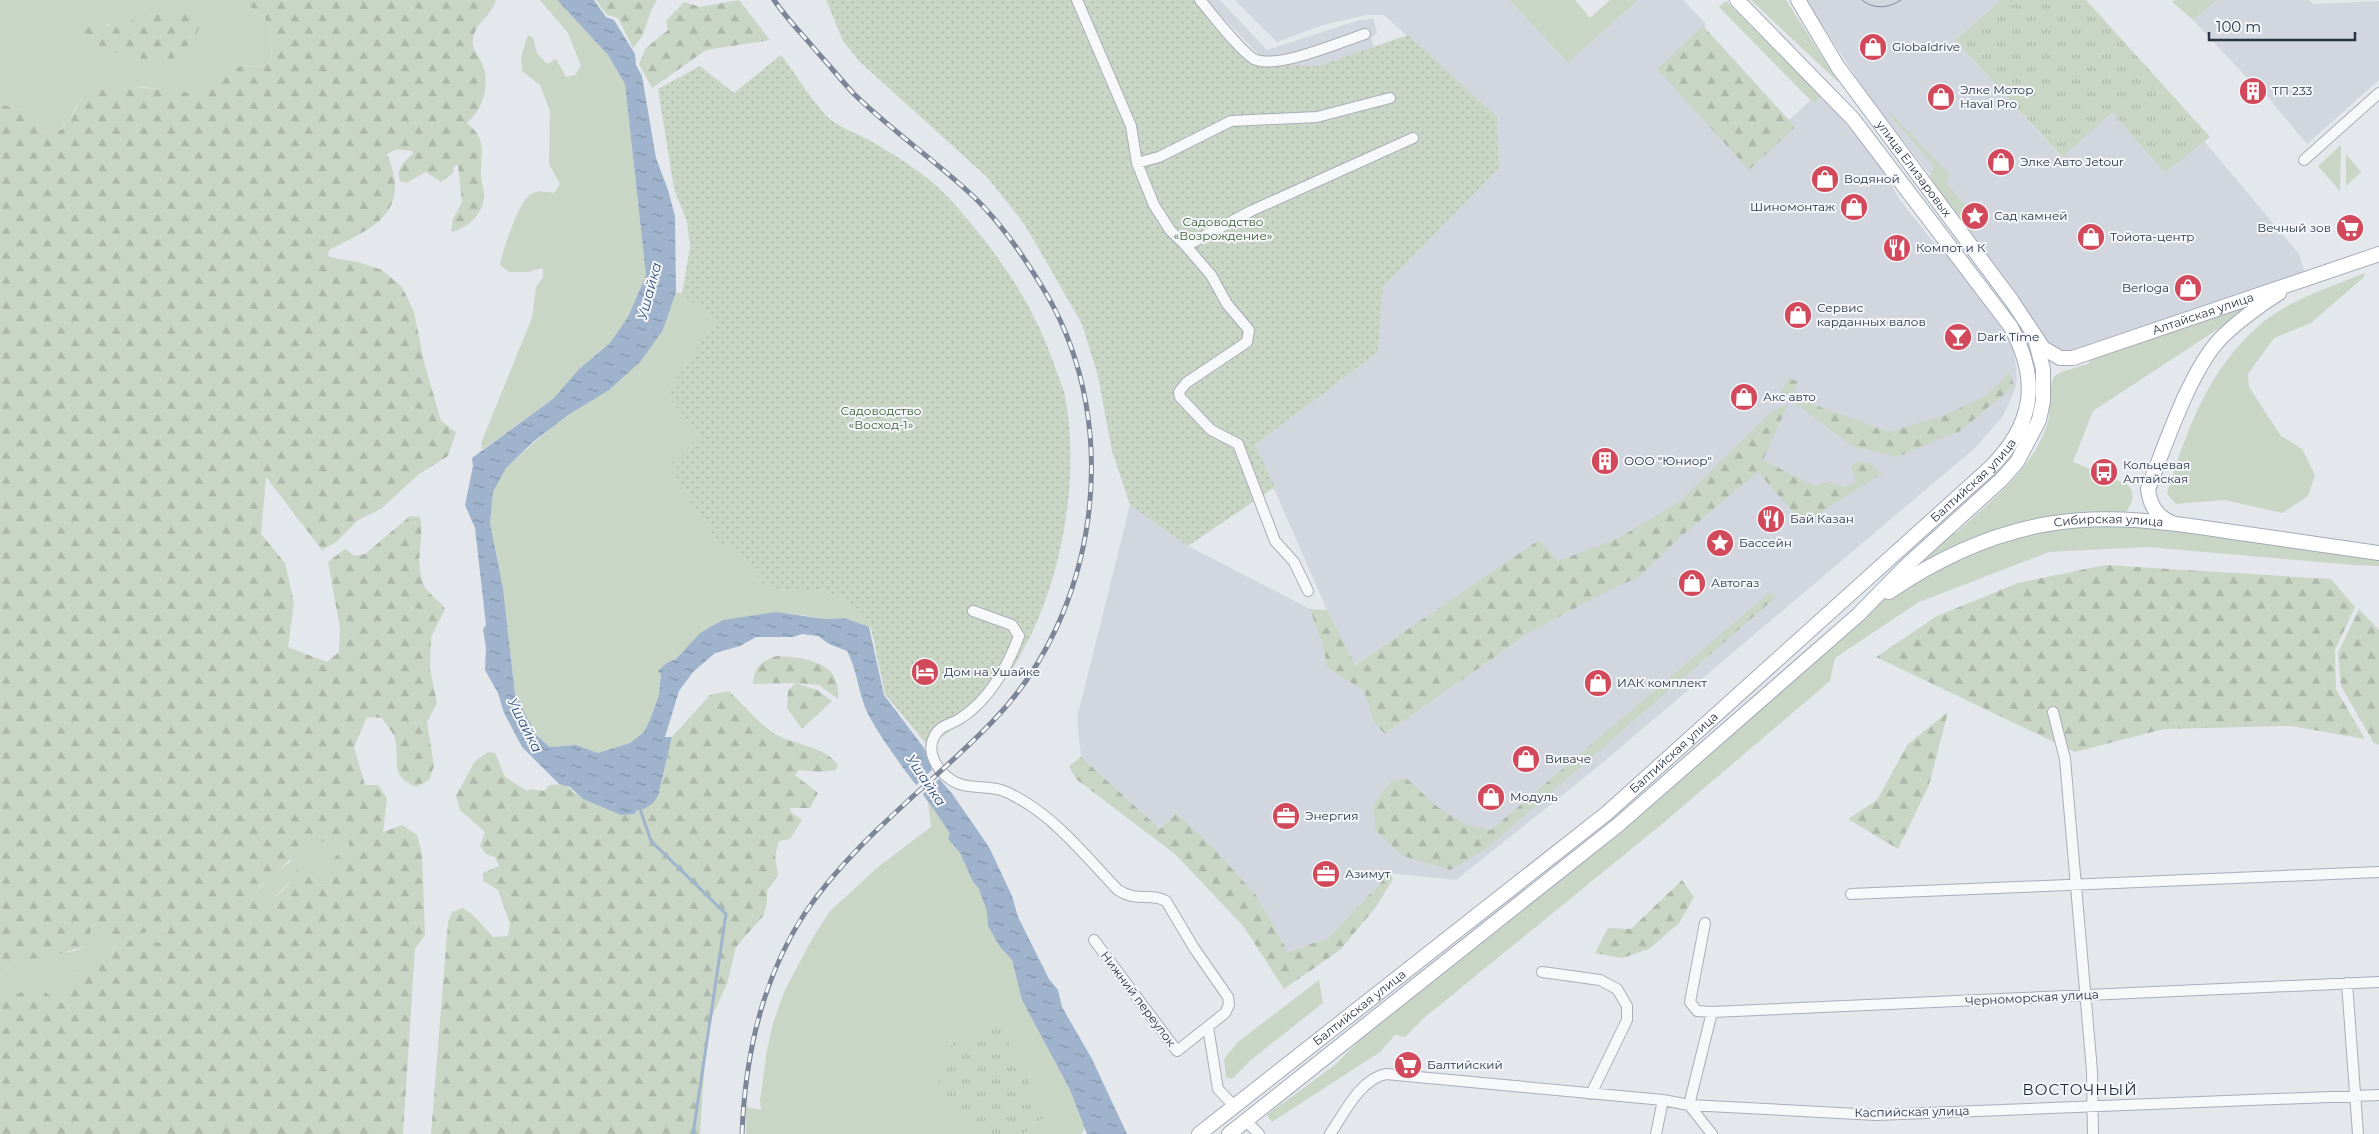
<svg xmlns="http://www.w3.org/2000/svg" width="2379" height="1134" font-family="Montserrat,sans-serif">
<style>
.built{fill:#d2d6de}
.grass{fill:#c9d6c5;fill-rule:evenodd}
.forest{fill:url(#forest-firs);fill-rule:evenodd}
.park{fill:url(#park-tufts)}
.garden{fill:url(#garden-dots)}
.water{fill:url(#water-ripples)}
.pier{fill:#e4e7ec}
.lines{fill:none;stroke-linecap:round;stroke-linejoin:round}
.stream{stroke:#9fb4cc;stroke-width:3}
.minor-casing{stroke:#a9aeb7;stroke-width:12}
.major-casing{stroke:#a3abb8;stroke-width:16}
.minor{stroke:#f7f8fa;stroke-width:10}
.major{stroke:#fff;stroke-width:14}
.tram{stroke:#7d8696;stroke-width:1}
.rail-casing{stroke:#7d8696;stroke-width:5}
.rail{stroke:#f4f6f9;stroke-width:3;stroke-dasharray:9;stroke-linecap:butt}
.labels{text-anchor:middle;stroke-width:4;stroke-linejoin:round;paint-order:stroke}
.poi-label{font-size:12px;fill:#2b3445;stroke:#f4f6f9;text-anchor:start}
.street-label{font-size:12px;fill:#2b3445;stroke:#f4f6f9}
.park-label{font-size:12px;fill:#3f6138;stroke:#f4f6f9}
.water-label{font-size:14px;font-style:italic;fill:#34527a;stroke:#f4f6f9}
.quarter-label{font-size:15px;letter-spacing:1px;fill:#1d2536;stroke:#f4f6f9}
</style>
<defs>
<pattern id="forest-firs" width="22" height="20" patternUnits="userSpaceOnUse" patternTransform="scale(1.25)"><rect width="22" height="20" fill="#c9d6c5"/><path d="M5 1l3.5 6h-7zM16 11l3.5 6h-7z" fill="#adb8ab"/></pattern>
<pattern id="park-tufts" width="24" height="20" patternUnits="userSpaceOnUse" patternTransform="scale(1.25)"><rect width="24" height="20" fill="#c9d6c5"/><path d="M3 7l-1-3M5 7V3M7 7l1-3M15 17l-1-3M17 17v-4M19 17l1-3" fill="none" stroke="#adb8ab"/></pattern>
<pattern id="garden-dots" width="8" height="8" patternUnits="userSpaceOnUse" patternTransform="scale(1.25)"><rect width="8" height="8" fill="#c9d6c5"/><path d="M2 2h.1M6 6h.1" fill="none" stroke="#adb8ab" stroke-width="1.8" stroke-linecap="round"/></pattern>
<pattern id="water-ripples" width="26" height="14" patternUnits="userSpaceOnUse" patternTransform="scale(1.25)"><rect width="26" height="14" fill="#9fb4cc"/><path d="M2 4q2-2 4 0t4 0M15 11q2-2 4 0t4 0" fill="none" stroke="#8293a7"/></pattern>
</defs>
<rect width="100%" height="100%" fill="#e4e7ec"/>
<path class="built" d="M1206,0H1220L1267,50L1363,19L1364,21L1373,18L1377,33L1371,38L1374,47L1318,66H1287L1283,55L1272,58L1260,56Z
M1235,0H1509L1568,63L1638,0H1683L1706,24L1704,27L1789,120L1810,101L1814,104L1823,95L1883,169L1899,199L1938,248L1952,260L1994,316L2014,349L2017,380L2014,392L2003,416L1975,448L1589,774L1456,880L1390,873L1328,938L1288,952L1256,895L1177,813L1160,829L1081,757L1077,718L1130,505L1188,546L1310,609L1324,650L1327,668L1364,691L1373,721L1385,734L1529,633L1594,598L1539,541L1354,665L1327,610L1255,445L1378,352L1383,287L1499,168L1497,117L1384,15H1366L1323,25L1277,42Z
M1806,0H2001L1955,40L2061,157L2112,113L2165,173L2204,141L2299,254L2305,272L2073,351L2054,349L2045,342L1943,204L1930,175L1867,94Z
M2217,0H2309L2313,4L2379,1V80L2307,144L2253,79L2250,81L2193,20Z"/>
<path class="grass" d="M0,0H244C248,7 254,8 259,12C274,24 272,44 271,60L262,68C224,57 221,86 188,92C170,95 149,84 131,87C112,90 93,100 76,106L69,122L53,136L40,130L23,110L0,104ZM178,9L139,54L113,53L104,47L107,24L114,27L123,26L132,20Z
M540,0H557L608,55L625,84L646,275L628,317L609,344L579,369L553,399L482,450L481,443L532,318L536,287L543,277V268L528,272H509L500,265C503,250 518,202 531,194C538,190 547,192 554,193L560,184L549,164L550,111L540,85L522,71L521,57L528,35L533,38L537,53L547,64L556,59L566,77L575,75L581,66L568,33Z
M1509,0H1575L1590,18L1610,0H1638L1568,63Z
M1751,0H1786L1839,83Z
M2175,0H2217L2193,20L2172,2Z
M1726,1L1823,95L1814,104L1719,7Z
M1891,113L1950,175L1946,183L1969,209L1975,203L1989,219L1974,232H1967L1943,204L1930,175L1935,167L1889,114Z
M2341,145L2340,191L2318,166Z
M2346,154L2361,172L2346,186Z
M2365,273L2364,277L2311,323L2274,338L2248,374L2249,387L2281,436L2302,449L2315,475L2308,496L2282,513L2225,500L2176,504L2167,494C2186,431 2209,367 2262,323C2291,299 2331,287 2365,273Z
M676,292L682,294L715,321L666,394L700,436L670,466L718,543L739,550L764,586L796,593L823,590L849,603L865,615L869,627L845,618L824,619L803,615L746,617L723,620L683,651L676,659L668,662L661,673L659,695L651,717L644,732L630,743L598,753L576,745L550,747L536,735L515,694L503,588L490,523L493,492L505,468L663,330Z
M2250,304L2224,325L2093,411L2073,462L2128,485C2137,496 2131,503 2125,515C2095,516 2063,515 2034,520C1991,527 1951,546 1913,567L1954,529L1956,533C1992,500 2033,470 2048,422C2051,411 2049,384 2054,377C2058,371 2083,366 2090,363V359Z
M2085,523L2157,526L2379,558V566L2353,565L2148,547L2049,552L1919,602L1835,658L1830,681L1662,824L1424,1018L1405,1037L1395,1035L1380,1052L1272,1122L1267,1115L1336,1064L1371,1028L1622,832L1853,623L1910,580L2006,536Z
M928,801L950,834L948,839L960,853L973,882L979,889L987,912L988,926L1000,947L1012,960L1022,1000L1070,1090L1085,1128L1081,1134H746V1107L761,1110L760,1100L767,1050L773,1023L784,992L812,939L830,911L878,867L931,827Z
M310,834L349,836V846L333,859L327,881L317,882L308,873L293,878L271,901L257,905L252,899L260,887L272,875L290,862L297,837Z
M101,922L118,941L161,927L168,932L160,943L145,937C136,940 123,942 115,947C112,950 110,953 106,955C81,968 70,975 63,1003L54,999L42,989L0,1002V975L14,961L75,951L85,946L93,925Z
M1319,980L1323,1003L1252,1059L1232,1079L1226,1077L1224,1059L1238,1042Z"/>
<path class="forest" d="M244,0H496C491,16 476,22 473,39C471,50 479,54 482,64C491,84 483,109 467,123C488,140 480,151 481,175C481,183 485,191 484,198C482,215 467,229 451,232L453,219L462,202L458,165L454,166L453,173L441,182L426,172L406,183L400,181C396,168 403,162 413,154L412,151L397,149L387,154C412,213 374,227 329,250L328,255L332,258L358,262L382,270L402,287L414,312L424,362L441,421L456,432L448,456L419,474L381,509L358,520L336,542L322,550L266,477L261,534L285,563L294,602L288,647L327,662L339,652L340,628L328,562L345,549L355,556L365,554L410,516L420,517C425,541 414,556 423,583C426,593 440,600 445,609L431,637L430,669L437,703L427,722L434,766L429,780L416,787C387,773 401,762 395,739C393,732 386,724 382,718L367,717L354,747L365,785H378L387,798L383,832L402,825L417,835L422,854L425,935L415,949L403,1134H0V1002L22,992L42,989L54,999L63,1003L67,987L78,971L94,959L107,954L123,942L145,937L160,943L168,932L161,927L118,941L109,940L108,931L101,922L93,925L86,946L53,956L14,961L0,975V104L23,110L40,130L53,136C59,131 66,126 70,120C76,108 80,98 94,91C117,81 146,89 170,91C176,91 183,93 189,92C221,84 224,58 262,68L271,60C272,44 274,24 259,12C254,8 248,7 244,0ZM310,834L317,840L336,844L349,837V846C334,858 327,860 327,881L317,882L308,873L296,870C289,888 275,900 257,905L252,899L260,886L300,851L297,837Z
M596,0H657C645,18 649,32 633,48L618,18L607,15Z
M739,0L770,40L706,50L652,88L639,64L646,48L668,30L666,21L684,2L700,7Z
M178,9L196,10L203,19C196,42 169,73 143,62L139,54L113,53L104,47L84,41L82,28L92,21L114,27L123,26L132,20Z
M1703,26L1795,127L1749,170L1657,69Z
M2010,372L2014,386L1960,431L1897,457L1852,446L1781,392L1789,378L1798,382L1794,391L1809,403L1889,432L1945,415L1985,396Z
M1788,404L1763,460L1814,486L1829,482L1845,487L1856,482L1851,466L1857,462L1870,463L1882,474L1803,523L1758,472L1679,538L1639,577L1611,589L1529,633L1385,734L1373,721L1364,691L1327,668L1324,650L1310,609L1327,610L1355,665L1539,540L1558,561L1617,539L1679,502L1772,411Z
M2105,565L2331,579L2355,607L2335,650L2336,689L2365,739L2291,726L2164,729L2075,752L1876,657L1937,616L2018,583Z
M1770,592L1776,597L1486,849L1450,870L1403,856L1376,831L1373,805L1391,781L1406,778L1435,805L1464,824L1491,830Z
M2359,609L2379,630V745L2374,743L2341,686L2338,653Z
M777,656C806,658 842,661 838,699L819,685L796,683L817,690L832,701L802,729L787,708L788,690L796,683L753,684C754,667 761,661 777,656Z
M729,691C743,705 758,723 775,734C793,745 825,746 838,765L836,770L819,772L799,770L795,775L818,793L810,808H790L791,812L802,820L790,839L779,841L775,855L778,875L767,891V904L763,916L736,947L727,984L712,1016L705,1058L700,1134H431L448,922L452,912L463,908L473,915L493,937L508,936L510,924L498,890L483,881V873L499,866L495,857L486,854L480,846L485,832L460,810L456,796L475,761L488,752L495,753L505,777L527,791L531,789L544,791L549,785C559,784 567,784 573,792L621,815L634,814L658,796L672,737L710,695Z
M1948,712L1929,785L1898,849L1848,819L1877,800L1908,744Z
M1081,757L1160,829L1177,813L1214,849L1256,895L1288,952L1328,938L1390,873L1393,879L1376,907L1340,950L1284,989L1244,927L1175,854L1076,779L1069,766Z
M1682,880L1694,897L1679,923L1649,949L1622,958L1595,953L1608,928L1631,929Z"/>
<path class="park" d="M2001,0H2086L2210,137L2165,173L2112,113L2062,157L1955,40Z
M994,1016L1046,1115L1023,1134H975L939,1083L947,1048Z"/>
<path class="garden" d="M826,0H1194L1249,61L1263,64L1318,66L1408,35L1497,117L1499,168L1383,287L1378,352L1255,445L1275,487L1188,546L1130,505L1112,451L1098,376L1082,324L1025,225L988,178L860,62L843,41Z
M781,55C793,70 818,110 831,120C842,128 857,134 869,140C895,155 925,173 946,195C993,246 1033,301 1055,367C1058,377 1063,386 1065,396C1081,480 1061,588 1017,661C996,697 962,725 928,746L885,694L871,628L869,627L865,615L849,603L823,590L796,593L764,586L739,550L718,543L669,466L700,436L666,394L715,321L682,294L690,247L687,222L674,189L658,89L700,66L734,93Z"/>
<path class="water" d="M557,0H594L606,17L614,20L635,54L636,65L642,76L656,158L668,190L675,216L676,292L663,330L640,362L609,390L568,415L533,442L506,468L493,492L490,523L503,588L515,694L536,735L550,747L576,745L598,753L630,743L644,732L651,717L659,695L661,674L658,671L668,662L676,659L700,633L723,620L776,612L824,619L845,618L869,627L884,695L924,748L932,770L953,795L989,847L1012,896L1018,917L1049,979L1058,990L1062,1007L1092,1059L1127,1134H1087L1070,1090L1022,1000L1012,960L1000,947L988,926L987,912L979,889L973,882L960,853L948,839L950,834C925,793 892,758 869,716C858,695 858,671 847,651L829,644L818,636L802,634L793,637H756L740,646L715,653L693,672L679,691L665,737H672L658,796L653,803L644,809L640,808L634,814L621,815L583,799L570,787L559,784L522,747L504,713L498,693L485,670L486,648L483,629L486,625L475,528L465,505L473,466L472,458L553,399L579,369L609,344L628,317L646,275L625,84L608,55Z"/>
<path class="pier" d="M934,768L940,778L921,796L914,787Z"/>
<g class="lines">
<path class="stream" d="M639,806L651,841L726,914L693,1134"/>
<defs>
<path id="minor" d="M1077,0L1131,126L1137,163L1154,205L1170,230L1186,246L1251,211L1413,138
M1200,0C1212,14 1240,51 1254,59C1277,70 1340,42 1365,34
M2304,160L2379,93
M1137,163L1159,157L1231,121L1317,117L1390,98
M1186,246L1211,275L1227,304L1249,330L1247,342L1186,383L1179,392L1180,397L1211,430L1238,444L1275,541L1294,562L1308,591
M973,611L1012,625L1019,636C1008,666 989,700 961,718C951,725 940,724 934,737C926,752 937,770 950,779C964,790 985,785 1001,790C1007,792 1013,795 1018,798C1057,819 1088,859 1118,890C1138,903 1149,892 1166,901L1194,948L1228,997L1229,1005L1225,1013L1177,1051L1094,940
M2053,712L2065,759L2092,1071L2093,1134
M1851,894L2379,872
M1705,923L1690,1002L1697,1011L1712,1012L2379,982
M1542,972L1600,980L1617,989L1627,1006V1020L1591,1094
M2347,983L2358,1134
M1208,1027L1218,1089L1235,1107
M1246,1121L1259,1134
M1330,1134C1344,1114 1360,1079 1386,1074L1663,1100L1689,1105L1876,1115L2379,1095
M1656,1134L1663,1100
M1712,1134L1689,1105L1712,1012"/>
<g id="major">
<path id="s1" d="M1798,0L1838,67L2012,301L2043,348L2060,358H2073L2379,254"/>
<path d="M2172,523C2156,516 2150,505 2148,489C2165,446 2190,370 2221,338C2238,321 2259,306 2279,293"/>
<path id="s2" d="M1889,592C1937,559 1990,534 2048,524C2109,513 2173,523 2233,532C2281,539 2330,546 2379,553"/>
<path id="s3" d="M1199,1134L1607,813L1990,468C2034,424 2040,381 2011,327L1853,119L1737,0"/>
<path d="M1229,1134L1618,825L1858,615L1905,567L2001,480L2017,462L2039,420L2043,401V369L2034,335"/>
</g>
</defs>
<use href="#minor" class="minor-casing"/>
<use href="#major" class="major-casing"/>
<use href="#minor" class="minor"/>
<use href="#major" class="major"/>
<path class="tram" d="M1862,0C1874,10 1889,8 1901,0"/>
<defs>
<path id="rail" d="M742,1134C745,1056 761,980 805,913C855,839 930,786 992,722C1098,614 1124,428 1047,295C1027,261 1003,225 974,197C936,161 892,131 854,94C842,81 830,66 818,53C803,35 787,19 774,0"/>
</defs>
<use href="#rail" class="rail-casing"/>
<use href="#rail" class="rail"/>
</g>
<defs>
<symbol id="shop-disc" viewBox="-11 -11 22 22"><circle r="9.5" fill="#d1495b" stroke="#f4f6f9"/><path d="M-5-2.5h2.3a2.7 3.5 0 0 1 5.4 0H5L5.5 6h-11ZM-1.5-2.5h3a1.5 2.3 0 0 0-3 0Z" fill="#fff"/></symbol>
<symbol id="building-disc" viewBox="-11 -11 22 22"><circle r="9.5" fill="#d1495b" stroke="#f4f6f9"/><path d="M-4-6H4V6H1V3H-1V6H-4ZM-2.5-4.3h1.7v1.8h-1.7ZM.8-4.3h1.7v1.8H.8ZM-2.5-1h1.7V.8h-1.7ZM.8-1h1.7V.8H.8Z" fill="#fff"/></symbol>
<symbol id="sight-disc" viewBox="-11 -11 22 22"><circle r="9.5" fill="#d1495b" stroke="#f4f6f9"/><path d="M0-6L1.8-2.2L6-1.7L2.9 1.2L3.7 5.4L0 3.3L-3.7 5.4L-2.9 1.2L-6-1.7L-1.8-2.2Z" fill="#fff"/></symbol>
<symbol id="supermarket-disc" viewBox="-11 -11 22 22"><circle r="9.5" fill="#d1495b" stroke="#f4f6f9"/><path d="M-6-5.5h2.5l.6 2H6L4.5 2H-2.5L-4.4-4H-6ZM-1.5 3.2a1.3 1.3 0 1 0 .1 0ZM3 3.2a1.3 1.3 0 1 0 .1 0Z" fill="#fff"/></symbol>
<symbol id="restaurant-disc" viewBox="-11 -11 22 22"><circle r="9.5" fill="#d1495b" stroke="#f4f6f9"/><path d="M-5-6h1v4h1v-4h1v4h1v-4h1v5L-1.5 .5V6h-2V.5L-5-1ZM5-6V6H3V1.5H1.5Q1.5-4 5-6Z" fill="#fff"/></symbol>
<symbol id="bar-disc" viewBox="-11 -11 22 22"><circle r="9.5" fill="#d1495b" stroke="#f4f6f9"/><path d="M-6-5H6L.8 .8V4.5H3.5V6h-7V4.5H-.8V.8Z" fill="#fff"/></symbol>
<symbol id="bus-disc" viewBox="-11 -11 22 22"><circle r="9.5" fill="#d1495b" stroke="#f4f6f9"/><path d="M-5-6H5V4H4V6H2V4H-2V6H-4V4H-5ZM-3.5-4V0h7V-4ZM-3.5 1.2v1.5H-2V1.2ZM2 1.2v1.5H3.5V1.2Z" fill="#fff"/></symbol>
<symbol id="hotel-disc" viewBox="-11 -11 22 22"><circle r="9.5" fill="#d1495b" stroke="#f4f6f9"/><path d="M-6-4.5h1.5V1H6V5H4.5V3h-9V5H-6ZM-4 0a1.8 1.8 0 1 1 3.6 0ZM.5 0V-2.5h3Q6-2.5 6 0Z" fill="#fff"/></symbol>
<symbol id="office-disc" viewBox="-11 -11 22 22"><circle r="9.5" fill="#d1495b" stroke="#f4f6f9"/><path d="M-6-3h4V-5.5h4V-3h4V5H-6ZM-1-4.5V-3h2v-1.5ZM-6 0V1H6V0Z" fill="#fff"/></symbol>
</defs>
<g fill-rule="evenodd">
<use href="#shop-disc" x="1857" y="31" width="32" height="32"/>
<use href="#building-disc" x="2237" y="75" width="32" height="32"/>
<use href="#shop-disc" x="1925" y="81" width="32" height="32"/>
<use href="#shop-disc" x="1985" y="146" width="32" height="32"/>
<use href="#shop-disc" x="1809" y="163" width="32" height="32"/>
<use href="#shop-disc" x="1838" y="191" width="32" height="32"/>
<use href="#sight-disc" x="1959" y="200" width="32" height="32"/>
<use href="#supermarket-disc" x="2334" y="212" width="32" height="32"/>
<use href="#shop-disc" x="2075" y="221" width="32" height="32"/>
<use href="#restaurant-disc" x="1881" y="232" width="32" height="32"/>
<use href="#shop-disc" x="2172" y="272" width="32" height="32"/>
<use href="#shop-disc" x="1782" y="299" width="32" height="32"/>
<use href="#bar-disc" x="1942" y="321" width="32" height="32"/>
<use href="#shop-disc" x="1728" y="381" width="32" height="32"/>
<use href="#building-disc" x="1589" y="445" width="32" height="32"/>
<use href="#bus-disc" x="2088" y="456" width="32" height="32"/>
<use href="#restaurant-disc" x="1755" y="503" width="32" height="32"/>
<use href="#sight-disc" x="1704" y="527" width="32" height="32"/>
<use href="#shop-disc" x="1676" y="567" width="32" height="32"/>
<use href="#hotel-disc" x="909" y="656" width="32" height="32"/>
<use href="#shop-disc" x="1582" y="667" width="32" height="32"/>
<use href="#shop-disc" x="1510" y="743" width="32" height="32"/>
<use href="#shop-disc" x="1475" y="781" width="32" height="32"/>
<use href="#office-disc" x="1270" y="800" width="32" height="32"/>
<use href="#office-disc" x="1310" y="858" width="32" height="32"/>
<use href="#supermarket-disc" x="1392" y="1049" width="32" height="32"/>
</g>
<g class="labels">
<g class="poi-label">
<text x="1892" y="51">Globaldrive</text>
<text x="1960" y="94">Элке Мотор<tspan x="1960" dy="14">Haval Pro</tspan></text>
<text x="2272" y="95">ТП 233</text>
<text x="2020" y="166">Элке Авто Jetour</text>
<text x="1844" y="183">Водяной</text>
<text x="1835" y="211" text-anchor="end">Шиномонтаж</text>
<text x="1994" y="220">Сад камней</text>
<text x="2331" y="232" text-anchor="end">Вечный зов</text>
<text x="2110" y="241">Тойота-центр</text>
<text x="1916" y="252">Компот и К</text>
<text x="2169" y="292" text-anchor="end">Berloga</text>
<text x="1817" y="312">Сервис<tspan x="1817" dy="14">карданных валов</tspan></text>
<text x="1977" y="341">Dark Time</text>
<text x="1763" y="401">Акс авто</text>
<text x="1624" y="465">ООО "Юниор"</text>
<text x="2123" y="469">Кольцевая<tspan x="2123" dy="14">Алтайская</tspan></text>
<text x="1790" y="523">Бай Казан</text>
<text x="1739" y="547">Бассейн</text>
<text x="1711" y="587">Автогаз</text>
<text x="944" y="676">Дом на Ушайке</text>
<text x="1617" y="687">ИАК комплект</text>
<text x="1545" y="763">Виваче</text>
<text x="1510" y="801">Модуль</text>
<text x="1305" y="820">Энергия</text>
<text x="1345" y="878">Азимут</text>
<text x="1427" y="1069">Балтийский</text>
</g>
<g class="street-label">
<text dy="4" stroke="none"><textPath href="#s1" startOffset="205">улица Елизаровых</textPath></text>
<text dy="4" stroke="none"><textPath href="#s1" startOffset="596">Алтайская улица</textPath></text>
<text dy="4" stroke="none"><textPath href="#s3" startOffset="1014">Балтийская улица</textPath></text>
<text dy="4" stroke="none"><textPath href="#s2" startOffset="235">Сибирская улица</textPath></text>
<text dy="4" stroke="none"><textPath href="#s3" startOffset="609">Балтийская улица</textPath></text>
<text transform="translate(2032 998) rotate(-3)" y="4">Черноморская улица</text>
<text transform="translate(1138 999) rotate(53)" y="4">Нижний переулок</text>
<text dy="4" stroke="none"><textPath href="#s3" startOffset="204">Балтийская улица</textPath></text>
<text transform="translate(1912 1112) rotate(-1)" y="4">Каспийская улица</text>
</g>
<g class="park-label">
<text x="1223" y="226">Садоводство<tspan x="1223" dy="14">«Возрождение»</tspan></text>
<text x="881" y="415">Садоводство<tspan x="881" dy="14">«Восход-1»</tspan></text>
</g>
<g class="water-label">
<text transform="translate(649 291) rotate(-75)" y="5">Ушайка</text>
<text transform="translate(525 725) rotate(63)" y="5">Ушайка</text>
<text transform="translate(926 780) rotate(56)" y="5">Ушайка</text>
</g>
<g class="quarter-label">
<text x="2080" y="1095">ВОСТОЧНЫЙ</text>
</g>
</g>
<path d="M2209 32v8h146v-8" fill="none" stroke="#2b3445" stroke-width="2.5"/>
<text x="2216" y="32" font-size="15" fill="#2b3445" stroke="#f4f6f9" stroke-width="4" paint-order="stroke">100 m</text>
</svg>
